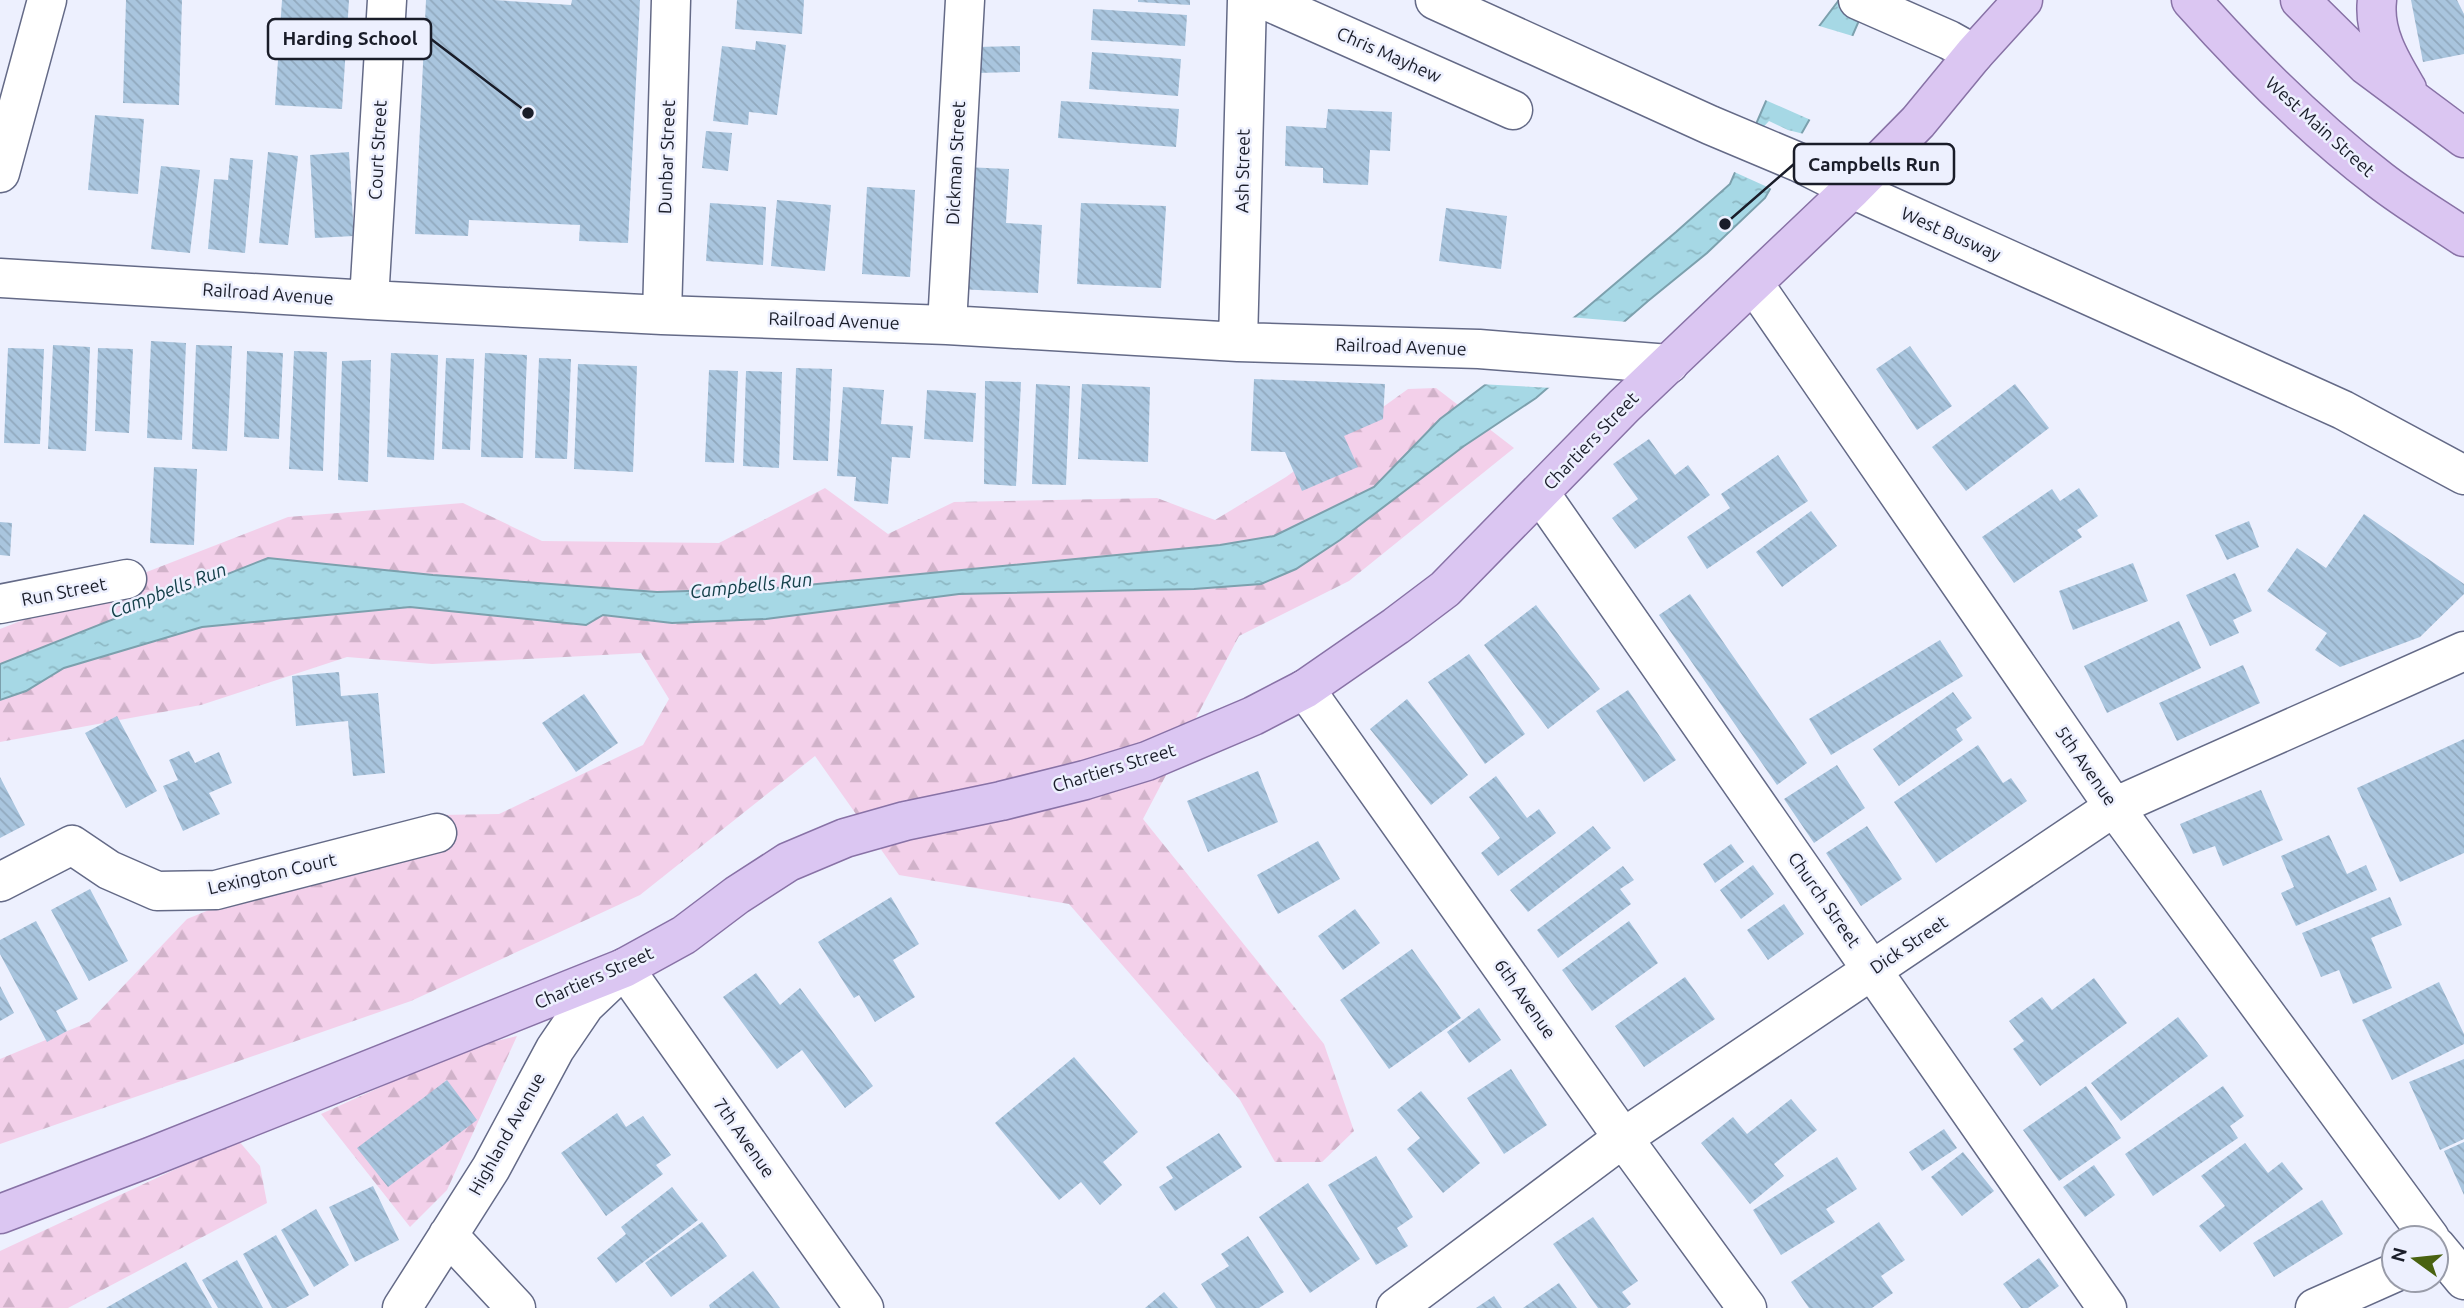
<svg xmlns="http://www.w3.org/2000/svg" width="2464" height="1308" font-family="Ubuntu,sans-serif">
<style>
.forest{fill:url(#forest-firs)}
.water{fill:url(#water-ripples);stroke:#7ca0ad;stroke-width:2}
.pier{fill:#edf0fe}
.building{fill:url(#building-back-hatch)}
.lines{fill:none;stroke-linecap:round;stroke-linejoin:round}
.minor-casing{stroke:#646a87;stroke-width:41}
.major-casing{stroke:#8872a6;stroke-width:41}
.minor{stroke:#fff;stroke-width:38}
.major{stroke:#dbc6f2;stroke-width:38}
.labels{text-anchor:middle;stroke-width:5;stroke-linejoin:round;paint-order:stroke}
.street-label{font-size:18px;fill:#1a1d29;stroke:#edf0fe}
.water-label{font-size:19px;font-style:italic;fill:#15414b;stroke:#edf0fe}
.leader{fill:none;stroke:#1a1d29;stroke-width:2.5}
.callout-dot{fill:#1a1d29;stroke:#edf0fe;stroke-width:2.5}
.callout{fill:#edf0fe;stroke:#1a1d29;stroke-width:2.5}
.callout-label{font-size:19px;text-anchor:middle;font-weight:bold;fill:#1a1d29}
</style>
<defs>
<pattern id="forest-firs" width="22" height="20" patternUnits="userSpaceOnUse" patternTransform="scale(1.75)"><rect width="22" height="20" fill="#f3d0ea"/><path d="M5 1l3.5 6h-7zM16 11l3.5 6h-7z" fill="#d0b2c9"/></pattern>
<pattern id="water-ripples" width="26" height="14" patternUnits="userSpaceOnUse" patternTransform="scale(1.75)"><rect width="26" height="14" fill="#a6d8e5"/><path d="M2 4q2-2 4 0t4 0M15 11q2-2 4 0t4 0" fill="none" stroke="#8eb9c4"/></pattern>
<pattern id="building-back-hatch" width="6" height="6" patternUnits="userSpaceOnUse" patternTransform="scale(1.75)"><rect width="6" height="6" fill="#a9c5de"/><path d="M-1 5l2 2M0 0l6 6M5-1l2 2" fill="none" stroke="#91a9be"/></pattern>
</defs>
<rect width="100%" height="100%" fill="#edf0fe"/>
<path class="forest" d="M1436,388L1514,448L1349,581L1239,636L1143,819L1324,1044L1354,1131L1322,1162H1275L1240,1100L1069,904L899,875L815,756L640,895L411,1001L0,1144V1059L89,1022L187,919L440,815L499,814L643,745L669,699L641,653L432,664L347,657L201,705L0,742V629L288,517L463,503L542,541L719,543L825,488L888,534L954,502L1157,498L1215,520L1286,477L1408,389Z
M517,1036L447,1190L410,1227L321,1114L467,1048Z
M238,1140L260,1166L267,1203L68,1308H0V1251Z"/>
<path class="water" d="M1839,0H1868L1837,71L1765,198L1707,253L1648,301L1536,398L1464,446L1340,540L1296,569L1261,584L1194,589L959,594L766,619L672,623L603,615L586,625L410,607L202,627L64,668L26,691L0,700V664L268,558L433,575L657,592L776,588L1220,545L1274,536L1374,487L1440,419L1584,310L1676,232L1730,184L1766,101L1795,58Z"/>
<path class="pier" d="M1816,25L1856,37L1840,72L1813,121L1763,99Z
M1769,121L1788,130L1804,134L1774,190L1732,171L1740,152Z
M1569,317L1628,322L1553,388L1479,384Z"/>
<path class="building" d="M126,0H182L179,105L123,103Z
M282,0H349L342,109L275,105Z
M426,0H494L571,5L572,0H640L628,243L579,241L580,225L469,220L468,236L415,234Z
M737,0H804L802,34L735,29Z
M1138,0H1190V5L1138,2Z
M2411,0H2457L2464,14V54L2423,62Z
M1093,9L1187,15L1185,46L1091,40Z
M756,41L786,45L777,115L749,112L748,125L713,121L722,46L755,50Z
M1020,46V72L976,73V47Z
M1092,52L1181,59L1178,96L1089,89Z
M1061,101L1179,109L1176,147L1058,138Z
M1328,109L1392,112L1390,151L1370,150L1368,185L1323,183V168L1285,166L1286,126L1326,128Z
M95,115L144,119L138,194L88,190Z
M706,131L732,133L728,171L702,168Z
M268,152L298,156L288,245L259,243Z
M349,152L354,236L315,238L310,155Z
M230,158L253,160L245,253L208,249L214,179L228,180Z
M161,166L200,170L190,253L151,249Z
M965,167L1009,169L1006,223L1042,225L1038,293L958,289Z
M867,187L915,190L910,277L862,274Z
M777,200L831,205L825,271L771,266Z
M710,203L766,207L763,265L706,261Z
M1081,203L1166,206L1161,288L1077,284Z
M1446,208L1507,216L1501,269L1439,261Z
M151,341L186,343L182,440L147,438Z
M53,345L90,347L86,451L48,449Z
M196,345L232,346L227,451L192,449Z
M1910,346L1952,406L1917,430L1876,369Z
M8,348L44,349L40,444L4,443Z
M98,348L133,349L129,433L95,431Z
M247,351L283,353L279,439L244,437Z
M294,351L327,352L323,471L289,469Z
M391,353L438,355L434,460L387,457Z
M485,353L527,355L523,458L481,457Z
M446,358L474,359L470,450L442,449Z
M539,358L571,359L567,459L535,458Z
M371,360L368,482L338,480L342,361Z
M578,364L637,366L633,472L574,469Z
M796,368L832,369L828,461L793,460Z
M709,370L738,371L734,463L705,462Z
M746,371L782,372L779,468L743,466Z
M1254,379L1385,384L1383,419L1344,436L1358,467L1302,491L1285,452L1251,451Z
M985,381L1021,382L1016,486L984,484Z
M1036,384L1070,386L1066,485L1032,484Z
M1082,384L1150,387L1148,462L1078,459Z
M2015,384L2049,428L1966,491L1932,447Z
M843,387L884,390L881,424L913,426L910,458L892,457L888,504L854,501L856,477L837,476Z
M927,390L976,393L973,442L924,439Z
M1649,439L1675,475L1688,465L1710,495L1635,549L1612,518L1638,499L1613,464Z
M1778,455L1808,501L1707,569L1687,537L1730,508L1721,494Z
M154,467L197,469L194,545L150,543Z
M2079,488L2098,516L2077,530L2082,537L2014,583L1982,537L2052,489L2060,501Z
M1811,511L1837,546L1782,587L1756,552Z
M2364,514L2464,584V594L2420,637L2340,667L2315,650L2327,633L2267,591L2297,548L2326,568Z
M2249,521L2259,547L2227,560L2215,535Z
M0,522L12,523L10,556L0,555Z
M2133,563L2148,601L2073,630L2059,591Z
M2235,573L2252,611L2233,620L2239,633L2210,646L2186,595Z
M1690,594L1807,763L1777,785L1659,615Z
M1536,605L1600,689L1548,729L1484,645Z
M2179,621L2201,668L2107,713L2084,666Z
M1940,640L1963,676L1831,755L1809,719Z
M1469,654L1525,734L1485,764L1428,682Z
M2243,665L2260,703L2177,741L2159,703Z
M339,672L341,696L378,693L385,773L353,776L348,721L296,726L292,676Z
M1628,690L1676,760L1644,782L1596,711Z
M1953,692L1972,718L1956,729L1963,740L1899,786L1873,749Z
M584,694L618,743L576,772L542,723Z
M1407,699L1468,775L1431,805L1370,729Z
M117,716L157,791L126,808L85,733Z
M2464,739V853L2400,882L2357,788Z
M1978,745L2003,783L2011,778L2027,801L1936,863L1894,802Z
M189,751L195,763L219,752L232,783L209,793L220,814L183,831L163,786L178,780L169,760Z
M1837,765L1865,808L1814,843L1784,799Z
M1258,771L1278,822L1208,852L1187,801Z
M1496,776L1527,818L1539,809L1556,833L1498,876L1481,853L1500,838L1469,797Z
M0,777L25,825L0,838Z
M2261,790L2283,840L2223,866L2215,846L2193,854L2180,824Z
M1593,826L1611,848L1528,912L1510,890Z
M1867,826L1902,879L1861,906L1826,853Z
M2329,835L2347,874L2366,865L2377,890L2296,926L2281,893L2294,887L2281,856Z
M1318,841L1340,879L1278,914L1257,875Z
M1731,844L1744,862L1715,883L1703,864Z
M1753,865L1774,894L1741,919L1720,890Z
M1623,866L1634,880L1620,889L1631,904L1558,958L1537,930Z
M90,889L128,961L89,981L51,910Z
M891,897L919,944L893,960L915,997L875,1022L859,995L854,998L818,942Z
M2390,897L2402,925L2371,938L2392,988L2353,1004L2339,970L2321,977L2302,933Z
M1784,904L1804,934L1768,960L1747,930Z
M1355,909L1380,943L1343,970L1318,936Z
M36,921L78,999L56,1011L67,1031L47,1042L0,954V940Z
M1629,921L1658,963L1592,1011L1562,970Z
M1412,949L1461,1018L1389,1069L1340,1000Z
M756,973L780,1005L800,988L873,1086L845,1108L802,1050L777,1069L723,997Z
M1685,977L1715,1019L1644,1067L1615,1026Z
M2094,978L2127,1023L2040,1086L2013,1049L2024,1041L2009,1021L2042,997L2052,1010Z
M2439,982L2464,1034V1044L2392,1080L2362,1020Z
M0,986L14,1013L0,1021Z
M1479,1008L1501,1040L1469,1063L1447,1032Z
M2178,1017L2208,1056L2121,1121L2091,1083Z
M1074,1057L1138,1132L1103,1162L1122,1185L1100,1205L1081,1182L1059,1200L995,1123Z
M2464,1059V1139L2440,1150L2409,1082Z
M1511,1069L1547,1125L1504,1154L1467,1098Z
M447,1080L477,1120L388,1187L357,1148Z
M2086,1086L2121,1138L2059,1181L2023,1130Z
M2223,1086L2244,1116L2230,1126L2238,1138L2153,1196L2125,1154Z
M1421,1091L1480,1163L1443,1193L1407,1149L1420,1138L1397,1110Z
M1791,1099L1817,1130L1774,1164L1784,1176L1750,1204L1701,1143L1733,1117L1747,1134Z
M617,1113L626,1127L643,1116L671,1155L656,1165L663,1174L606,1216L561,1153Z
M1944,1129L1957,1148L1922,1171L1909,1152Z
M1219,1133L1242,1167L1175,1211L1159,1187L1173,1178L1166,1167Z
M2464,1142V1195L2444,1151Z
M2245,1143L2268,1173L2282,1162L2303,1189L2220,1252L2199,1226L2225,1206L2201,1176Z
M1963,1152L1994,1191L1962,1216L1931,1177Z
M1376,1156L1413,1217L1397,1228L1408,1246L1376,1265L1328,1185Z
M1837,1157L1857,1189L1826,1209L1835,1222L1781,1255L1753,1210Z
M2094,1165L2115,1195L2085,1217L2063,1187Z
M1308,1183L1360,1259L1310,1293L1259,1217Z
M373,1186L399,1240L355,1262L329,1207Z
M672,1187L698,1220L616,1283L597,1258L626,1234L621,1227Z
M2322,1200L2343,1234L2274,1277L2253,1243Z
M316,1209L349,1265L314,1287L281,1230Z
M1593,1217L1638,1281L1622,1292L1631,1304L1626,1308H1598L1553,1244Z
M702,1222L727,1256L671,1297L645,1263Z
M1879,1222L1905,1260L1881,1276L1893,1293L1872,1308H1809L1791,1282Z
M276,1235L309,1295L286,1308H272L243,1254Z
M1248,1236L1284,1292L1259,1308H1216L1201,1284L1229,1266L1221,1254Z
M2039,1258L2059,1286L2028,1308H2021L2003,1284Z
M237,1260L263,1308H218L202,1280Z
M186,1262L212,1308H106Z
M753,1271L780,1308H710L709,1305Z
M1559,1283L1577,1308H1523Z
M1164,1292L1178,1308H1145Z
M1494,1296L1502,1308H1476Z"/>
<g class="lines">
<defs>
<path id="minor" d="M1265,0L1513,110
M1435,0L1710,125L1798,162L1852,189L2343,410L2464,475
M1858,0L1949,40L1974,54
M0,173L47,0
M0,278L369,300L662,315L947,325L1238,342L1479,349L1669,364
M1754,284L2114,807L2430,1238
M369,300L387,0
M662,315L671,0
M947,325L965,0
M1238,342L1247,0
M1540,493L2107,1308
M0,604L127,579
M1305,689L1623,1138L1747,1308
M0,882L72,845L109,870L157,891L216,890L437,833
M448,1235L516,1308
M2436,1246L2464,1280
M402,1308L491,1168L555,1049L585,1005L624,968L864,1308
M1396,1308L1623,1138L2114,807L2464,651
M2315,1308L2394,1273"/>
<path id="major" d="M2191,0C2249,65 2311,127 2380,180C2407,201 2436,218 2464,237
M2300,0L2366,65L2464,138
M2377,0C2373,33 2391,62 2407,89
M0,1214L150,1157L624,968L684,935L737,895L788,862L845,838L905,821L1001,801L1085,780L1147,761L1253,716L1305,689L1396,626L1445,589L1624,406L1852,189L1918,122L1974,54L2023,0"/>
</defs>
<use href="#minor" class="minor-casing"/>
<use href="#major" class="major-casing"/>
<use href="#minor" class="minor"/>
<use href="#major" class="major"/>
</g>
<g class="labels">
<g class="street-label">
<text transform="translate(1389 55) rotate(24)" y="6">Chris Mayhew</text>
<text transform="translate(2320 127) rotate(42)" y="6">West Main Street</text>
<text transform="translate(378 150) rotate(-87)" y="6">Court Street</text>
<text transform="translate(667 157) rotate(-88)" y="6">Dunbar Street</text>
<text transform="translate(956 163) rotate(-87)" y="6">Dickman Street</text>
<text transform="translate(1243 171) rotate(-89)" y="6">Ash Street</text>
<text transform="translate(1951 234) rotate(24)" y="6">West Busway</text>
<text transform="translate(268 294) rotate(4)" y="6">Railroad Avenue</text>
<text transform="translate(834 321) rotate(2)" y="6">Railroad Avenue</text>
<text transform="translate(1401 347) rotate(2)" y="6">Railroad Avenue</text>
<text transform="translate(1591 441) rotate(-46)" y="6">Chartiers Street</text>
<text transform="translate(64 592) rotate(-11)" y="6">Run Street</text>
<text transform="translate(2086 766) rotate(55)" y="6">5th Avenue</text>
<text transform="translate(1114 768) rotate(-17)" y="6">Chartiers Street</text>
<text transform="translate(272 874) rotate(-13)" y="6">Lexington Court</text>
<text transform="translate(1824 900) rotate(55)" y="6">Church Street</text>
<text transform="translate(1909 945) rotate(-34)" y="6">Dick Street</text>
<text transform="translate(594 978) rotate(-24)" y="6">Chartiers Street</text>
<text transform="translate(1525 999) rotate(55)" y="6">6th Avenue</text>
<text transform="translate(507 1134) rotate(-61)" y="6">Highland Avenue</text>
<text transform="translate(744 1138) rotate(55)" y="6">7th Avenue</text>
</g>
<g class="water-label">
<text transform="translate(751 585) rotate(-6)" y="7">Campbells Run</text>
<text transform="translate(168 590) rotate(-21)" y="7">Campbells Run</text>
</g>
</g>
<path class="leader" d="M528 113L431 39M1725 224L1794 164"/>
<g class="callout-dot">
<circle cx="528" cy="113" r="7"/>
<circle cx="1725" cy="224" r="7"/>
</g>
<g class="callout">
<rect x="268" y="19" width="163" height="40" rx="7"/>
<rect x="1794" y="144" width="160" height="40" rx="7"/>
</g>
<g class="callout-label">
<text x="350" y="45">Harding School</text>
<text x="1874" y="171">Campbells Run</text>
</g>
<g transform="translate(2415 1259) rotate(285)"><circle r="33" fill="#edf0fe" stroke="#999ca9" stroke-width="2"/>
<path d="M0-5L12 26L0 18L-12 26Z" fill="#496210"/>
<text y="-10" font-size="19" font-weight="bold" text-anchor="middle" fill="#1a1d29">N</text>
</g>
</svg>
